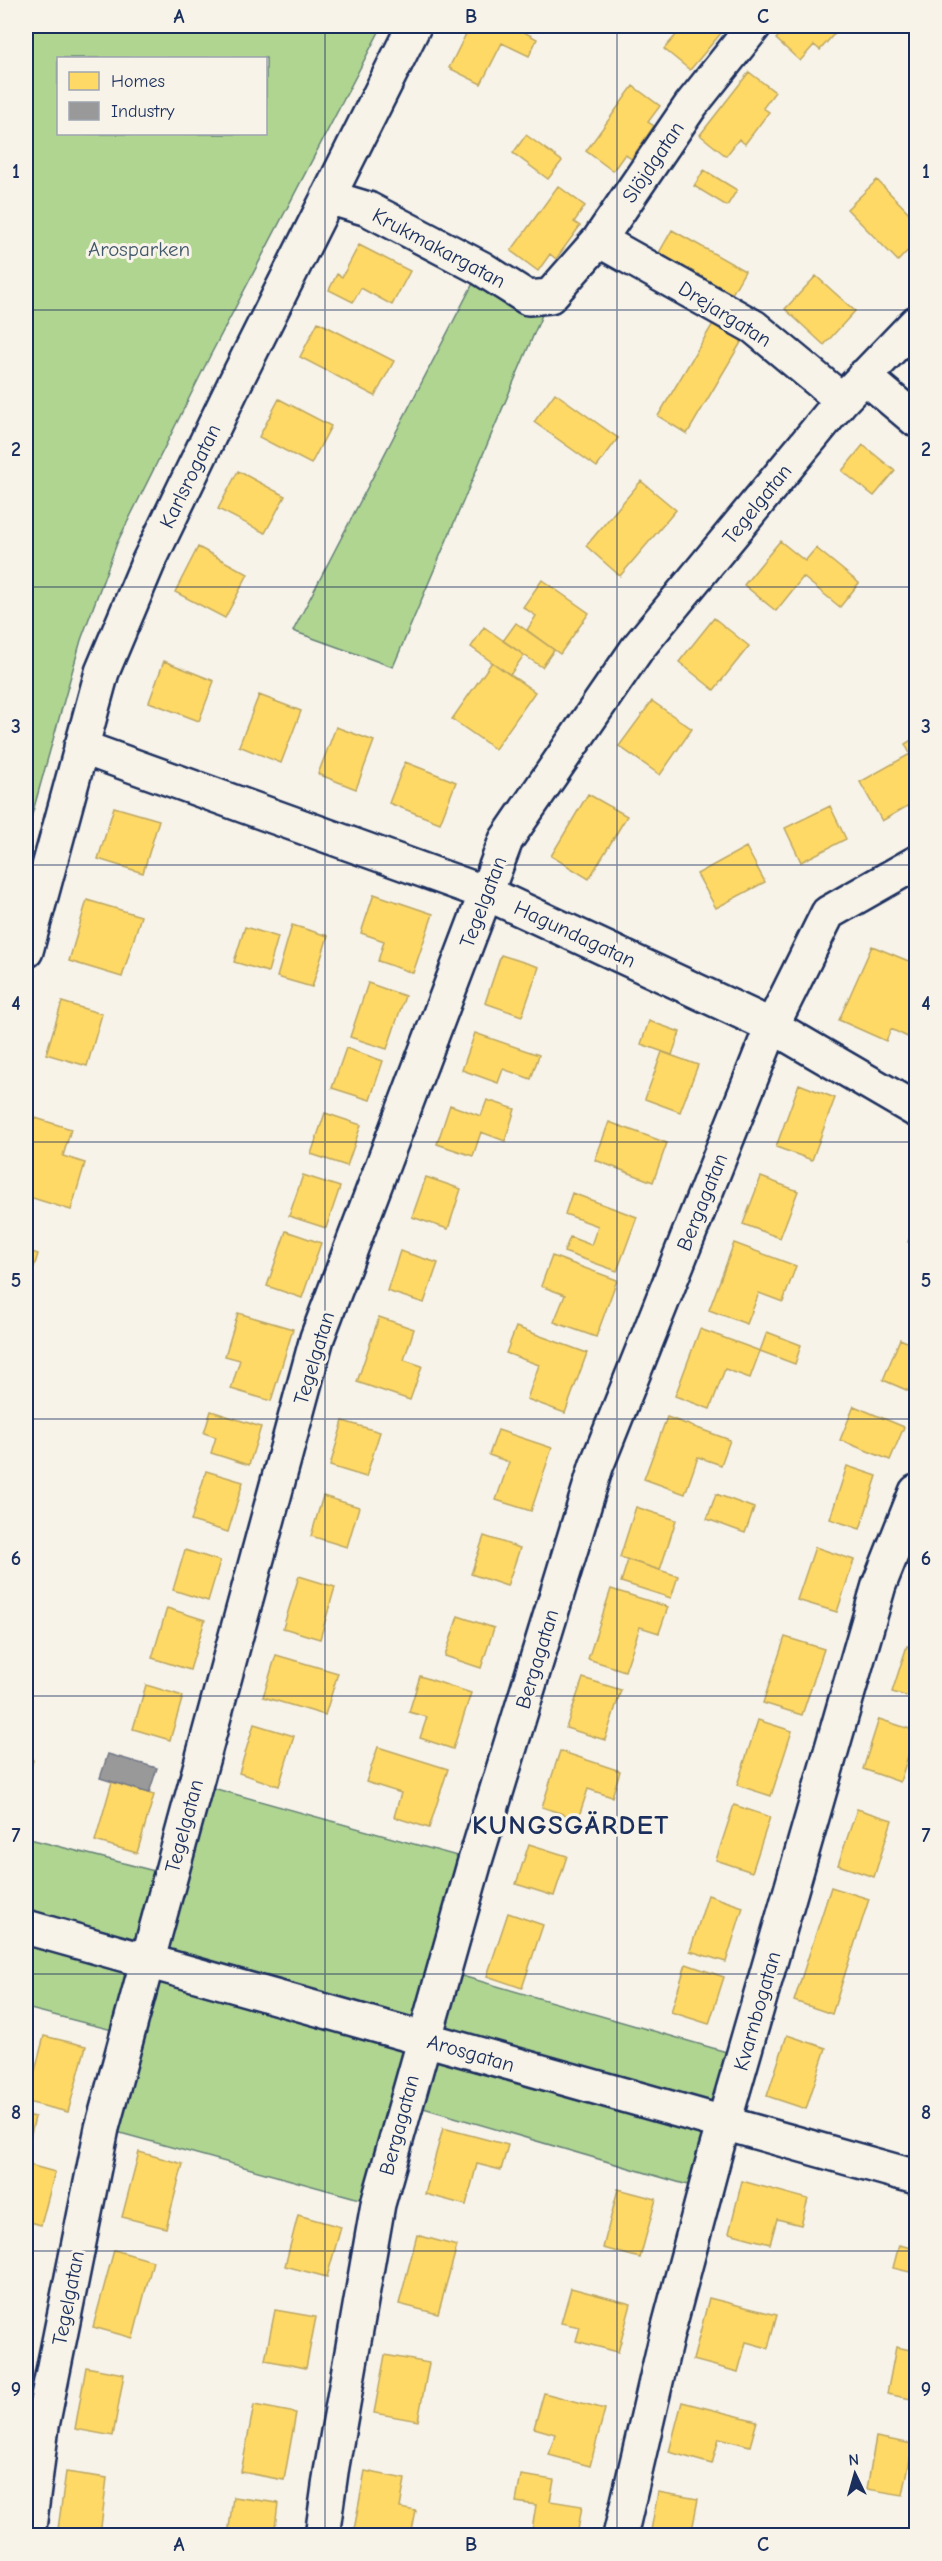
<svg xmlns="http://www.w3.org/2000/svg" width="942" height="2561" font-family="'Comic Neue',sans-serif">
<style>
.green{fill:#b0d591;stroke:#668278;stroke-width:1.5;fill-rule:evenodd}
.homes{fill:#ffd966;stroke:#bba664;stroke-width:1.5}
.industry{fill:#999;stroke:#737987;stroke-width:1.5}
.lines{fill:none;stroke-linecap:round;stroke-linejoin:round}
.minor-casing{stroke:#1b2f5e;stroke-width:38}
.minor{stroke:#f7f3e8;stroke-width:33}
.grid{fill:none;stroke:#1b2f5e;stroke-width:1.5;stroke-opacity:0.55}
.labels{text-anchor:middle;stroke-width:6;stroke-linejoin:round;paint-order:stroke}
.street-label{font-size:21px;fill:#1b2f5e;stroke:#f7f3e8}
.park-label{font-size:21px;fill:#40586b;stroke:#f7f3e8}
.district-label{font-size:27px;font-weight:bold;letter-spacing:1.5px;fill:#1b2f5e;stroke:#f7f3e8}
.neatline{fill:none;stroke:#1b2f5e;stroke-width:2}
.grid-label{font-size:20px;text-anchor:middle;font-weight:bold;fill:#1b2f5e}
</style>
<rect width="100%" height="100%" fill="#f7f3e8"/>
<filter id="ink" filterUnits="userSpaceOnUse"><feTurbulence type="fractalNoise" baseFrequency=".0167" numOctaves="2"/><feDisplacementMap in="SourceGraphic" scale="12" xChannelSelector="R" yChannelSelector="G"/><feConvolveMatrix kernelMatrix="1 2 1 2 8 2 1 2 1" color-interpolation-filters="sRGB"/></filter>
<g filter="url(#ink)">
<path class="green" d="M26,26H382L210,356L117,543L81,640L26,836ZM58,58H266V134H58Z
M481,268L550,296L393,667L293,631Z
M195,1783L475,1861L441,1970L744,2057L705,2190L406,2103L378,2204L102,2128L128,2034L26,2008V1838L170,1875Z"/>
<path class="homes" d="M470,26H527L524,32L537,39L529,56L502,43L481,84L449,68Z
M684,26H727L690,70L664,49Z
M787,26H841L820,50L814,45L800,61L776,39Z
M749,72L775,92L763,108L769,112L745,144L739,139L726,156L700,135Z
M633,86L660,106L648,122L654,126L631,159L625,154L613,171L586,151Z
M526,135L562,161L548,179L513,153Z
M704,170L737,190L727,206L694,186Z
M877,180L916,220V242L898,261L847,209Z
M558,186L585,206L574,222L580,226L556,259L550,254L538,271L511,251Z
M672,230L745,271L728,301L655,260Z
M359,245L410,271L392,305L361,288L353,302L329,290L337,274L342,277Z
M816,276L855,311L824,345L785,309Z
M318,322L394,361L375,396L300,357Z
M714,322L743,339L687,434L658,416Z
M555,393L618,438L597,467L534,422Z
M279,399L331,426L311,464L259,437Z
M863,445L895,471L874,496L842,471Z
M238,471L285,496L265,533L218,509Z
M641,481L676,510L620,576L586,546Z
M780,541L805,561L816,548L859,583L840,607L803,577L776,611L744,585Z
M198,547L248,574L225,618L175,592Z
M542,580L589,613L560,654L527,630L536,616L523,607Z
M714,618L749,646L714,690L679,662Z
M516,623L554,650L542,667L503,641Z
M484,627L524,655L510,675L471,647Z
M164,661L214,681L199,721L149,702Z
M492,662L535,692L495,749L452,719Z
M259,695L301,711L281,763L239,746Z
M652,701L692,729L660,775L619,746Z
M336,727L374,741L356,789L318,774Z
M916,737V765L905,744Z
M910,754L916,765V801L882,821L860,782Z
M405,762L456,782L440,823L389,803Z
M588,794L627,816L589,879L551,856Z
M830,806L846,839L801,862L785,828Z
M114,807L159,820L143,873L98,859Z
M746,847L765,882L716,908L697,874Z
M374,894L433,914L413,973L378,961L384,941L361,933Z
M87,900L141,916L122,977L69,961Z
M292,925L328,936L312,987L277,977Z
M245,927L278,937L268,972L234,962Z
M872,946L916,964V1041L891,1029L886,1041L839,1020Z
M501,955L539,967L522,1016L485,1003Z
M368,983L405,996L387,1049L350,1037Z
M62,1002L102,1014L87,1066L46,1054Z
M649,1021L680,1032L672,1055L641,1044Z
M475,1033L539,1055L531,1079L503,1069L498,1083L462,1070Z
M346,1048L383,1061L370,1100L332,1088Z
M662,1052L698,1065L680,1112L645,1099Z
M799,1084L835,1098L812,1160L776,1147Z
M487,1100L515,1109L505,1141L481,1132L473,1156L437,1144L450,1105L481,1116Z
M325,1113L361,1125L347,1166L311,1154Z
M29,1116L71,1129L63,1156L85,1163L71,1210L26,1196L28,1168L26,1167V1128Z
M609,1122L667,1143L653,1182L595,1160Z
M303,1175L340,1187L326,1228L289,1216Z
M426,1177L461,1189L448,1229L412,1217Z
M761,1177L798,1191L780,1238L743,1224Z
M572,1193L637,1217L617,1271L564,1252L570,1237L591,1245L598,1226L565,1214Z
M916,1223V1246L908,1242Z
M286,1231L321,1243L302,1298L267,1286Z
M734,1243L796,1266L783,1302L759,1293L747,1324L709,1310Z
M26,1250L38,1254L26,1294Z
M400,1251L438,1263L424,1303L387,1291Z
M552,1256L617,1280L596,1337L554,1322L565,1295L541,1286Z
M238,1313L293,1329L271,1401L231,1389L240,1360L225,1356Z
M379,1317L414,1329L404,1360L422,1366L410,1400L357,1382Z
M516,1327L587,1353L565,1413L527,1399L539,1365L506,1353Z
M700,1329L760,1351L750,1378L725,1369L710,1409L675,1396Z
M767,1332L801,1345L795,1364L760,1351Z
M900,1339L916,1346V1394L883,1380Z
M854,1406L904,1427L890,1460L840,1440Z
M211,1411L261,1427L249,1465L211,1453L216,1437L204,1433Z
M667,1417L730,1440L721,1465L698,1457L685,1494L644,1479Z
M343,1421L380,1432L366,1477L330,1466Z
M498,1430L552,1448L531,1511L496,1500L509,1462L489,1455Z
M847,1466L877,1476L860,1529L830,1519Z
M206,1471L243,1482L228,1532L191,1521Z
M716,1494L754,1508L745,1533L707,1519Z
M323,1496L359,1507L347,1547L311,1536Z
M636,1507L676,1520L660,1570L620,1557Z
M484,1536L520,1548L507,1586L471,1574Z
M815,1547L854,1560L837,1612L797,1600Z
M185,1550L220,1561L208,1601L173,1590Z
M628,1560L678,1576L671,1598L621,1582Z
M299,1576L335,1587L320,1639L283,1628Z
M611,1589L668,1607L659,1633L640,1627L625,1671L588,1659Z
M167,1608L205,1620L190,1670L152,1658Z
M458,1616L494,1628L481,1668L445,1656Z
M785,1637L824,1649L802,1715L763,1703Z
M907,1646L916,1649V1699L892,1692Z
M276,1655L338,1673L325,1715L263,1697Z
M420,1676L471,1693L453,1749L420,1738L427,1717L409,1712Z
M583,1678L621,1690L605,1740L566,1728Z
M146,1685L183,1696L170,1740L133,1729Z
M879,1719L916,1731L900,1782L863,1769Z
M758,1720L792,1731L771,1796L737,1785Z
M254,1724L294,1736L279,1786L239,1773Z
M378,1747L448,1769L429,1828L394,1817L401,1793L366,1782Z
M560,1751L620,1771L612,1797L588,1789L578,1819L542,1807Z
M26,1758L33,1760L26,1786Z
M112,1782L154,1795L137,1853L95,1841Z
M734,1805L770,1817L752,1872L716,1860Z
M857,1809L892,1820L874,1877L838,1865Z
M529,1844L567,1856L554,1896L516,1884Z
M831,1887L869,1899L832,2014L794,2001Z
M708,1895L743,1907L726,1962L690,1951Z
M508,1913L543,1925L522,1988L487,1976Z
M686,1964L724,1977L709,2024L671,2012Z
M787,2035L826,2048L806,2109L767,2096Z
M44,2036L86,2046L68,2112L27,2102Z
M26,2115L35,2117L26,2154Z
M443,2128L508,2145L501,2170L477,2164L466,2205L425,2194Z
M139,2152L183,2164L166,2228L122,2217Z
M26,2164L55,2172L41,2225L26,2221Z
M742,2181L808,2199L801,2225L777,2219L770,2244L729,2233Z
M618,2189L656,2199L640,2258L603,2248Z
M298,2215L341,2227L327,2277L285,2266Z
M417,2235L457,2246L438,2314L399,2304Z
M899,2245L916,2249V2288L911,2286L914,2273L893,2268Z
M114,2250L153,2261L133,2338L93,2327Z
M26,2266L31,2267L26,2290Z
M571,2288L631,2304L618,2352L576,2341L580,2327L561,2323Z
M709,2298L777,2315L768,2348L746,2342L738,2372L693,2360Z
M275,2310L316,2317L306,2368L265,2360Z
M896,2347L916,2351V2400L887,2394Z
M385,2355L429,2363L418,2421L374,2413Z
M86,2367L124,2374L113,2436L75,2429Z
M544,2393L605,2409L590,2466L549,2455L555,2434L534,2428Z
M682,2402L757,2421L750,2446L719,2438L712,2464L669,2452Z
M254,2405L296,2413L284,2480L241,2472Z
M876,2437L913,2444L903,2495L867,2489Z
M365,2471L405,2479L400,2508L416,2511L411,2536H383L354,2530Z
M66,2472L107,2478L100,2535L58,2529Z
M521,2475L554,2480L550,2501L582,2506L577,2536H531L536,2505L516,2502Z
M658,2492L698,2499L691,2536H650Z
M233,2497L278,2503L274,2536H228Z"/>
<path class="industry" d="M108,1754L157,1768L149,1793L100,1778Z"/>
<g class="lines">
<defs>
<path id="minor" d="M328,197L368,209L481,268L528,298L550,296L599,240L691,105L754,26
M599,240L754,327L842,400
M864,376L916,420
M81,747L486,893L772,1026L916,1110
M26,951L102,672L148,563L234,385L414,26
M26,1927L916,2177
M28,2536L42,2426L102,2128L317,1338L506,840L637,649L842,400L916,323
M322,2536L331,2472L378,2204L475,1861L596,1467L772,1026L828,913L916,863
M620,2536L667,2334L716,2150L879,1585L916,1492"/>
</defs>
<use href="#minor" class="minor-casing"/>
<use href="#minor" class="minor"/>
</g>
</g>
<path class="grid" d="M325,26V2536M617,26V2536M26,310H916M26,587H916M26,865H916M26,1142H916M26,1419H916M26,1696H916M26,1974H916M26,2251H916"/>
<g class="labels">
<g class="street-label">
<text transform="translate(653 162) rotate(-56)" y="7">Slöjdgatan</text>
<text transform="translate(439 248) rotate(28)" y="7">Krukmakargatan</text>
<text transform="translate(725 314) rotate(32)" y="7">Drejargatan</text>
<text transform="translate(190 476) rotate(-64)" y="7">Karlsrogatan</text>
<text transform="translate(757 504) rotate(-51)" y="7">Tegelgatan</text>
<text transform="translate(483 902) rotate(-69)" y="7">Tegelgatan</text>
<text transform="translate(575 934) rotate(25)" y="7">Hagundagatan</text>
<text transform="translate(702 1202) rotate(-68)" y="7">Bergagatan</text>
<text transform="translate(314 1358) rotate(-73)" y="7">Tegelgatan</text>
<text transform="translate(537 1659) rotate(-73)" y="7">Bergagatan</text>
<text transform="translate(184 1826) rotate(-75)" y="7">Tegelgatan</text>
<text transform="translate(757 2011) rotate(-74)" y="7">Kvarnbogatan</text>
<text transform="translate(471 2053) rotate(16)" y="7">Arosgatan</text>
<text transform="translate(399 2125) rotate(-75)" y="7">Bergagatan</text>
<text transform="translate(68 2298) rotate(-79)" y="7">Tegelgatan</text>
</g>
<g class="park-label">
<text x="139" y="256">Arosparken</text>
</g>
<g class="district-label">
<text x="571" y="1834">KUNGSGÄRDET</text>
</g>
</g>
<rect width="942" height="2561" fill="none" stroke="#f7f3e8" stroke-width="66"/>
<rect x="57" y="57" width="210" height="78" fill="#f7f3e8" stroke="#9fa5b1" stroke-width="1.5"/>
<rect x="69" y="72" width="30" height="18" fill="#ffd966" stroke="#9fa5b1" stroke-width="1.5"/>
<text x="111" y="87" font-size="18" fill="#1b2f5e">Homes</text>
<rect x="69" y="102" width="30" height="18" fill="#999999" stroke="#9fa5b1" stroke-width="1.5"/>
<text x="111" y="117" font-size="18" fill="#1b2f5e">Industry</text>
<g transform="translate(855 2474) rotate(355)" stroke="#f7f3e8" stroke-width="4.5" paint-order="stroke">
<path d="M0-4.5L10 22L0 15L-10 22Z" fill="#1b2f5e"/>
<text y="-9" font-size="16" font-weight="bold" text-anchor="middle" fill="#1b2f5e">N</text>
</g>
<rect x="33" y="33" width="876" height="2495" class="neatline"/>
<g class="grid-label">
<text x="179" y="23">A</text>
<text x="471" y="23">B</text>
<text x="763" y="23">C</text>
<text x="16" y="178">1</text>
<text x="926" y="178">1</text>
<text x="16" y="456">2</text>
<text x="926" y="456">2</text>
<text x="16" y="733">3</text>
<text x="926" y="733">3</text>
<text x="16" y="1010">4</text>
<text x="926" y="1010">4</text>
<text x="16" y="1287">5</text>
<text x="926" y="1287">5</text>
<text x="16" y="1565">6</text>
<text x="926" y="1565">6</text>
<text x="16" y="1842">7</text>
<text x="926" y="1842">7</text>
<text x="16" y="2119">8</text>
<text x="926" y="2119">8</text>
<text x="16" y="2396">9</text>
<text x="926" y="2396">9</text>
<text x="179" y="2551">A</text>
<text x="471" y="2551">B</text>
<text x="763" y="2551">C</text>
</g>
</svg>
